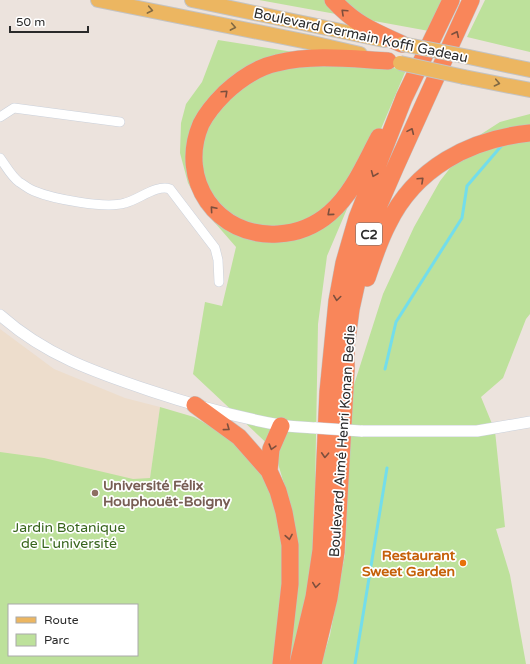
<svg xmlns="http://www.w3.org/2000/svg" width="530" height="664" font-family="'Varela Round',sans-serif">
<style>
.education{fill:#edddcc;fill-rule:evenodd}
.green{fill:#bde19b;fill-rule:evenodd}
.lines{fill:none;stroke-linecap:round;stroke-linejoin:round}
.stream{stroke:#73ddeb;stroke-width:3}
.minor-casing{stroke:#cbd1db;stroke-width:10}
.tertiary-casing{stroke:#cbd1db;stroke-width:12}
.primary-casing{stroke:#c3c3c3;stroke-width:16}
.motorway-casing{stroke:#c3c3c3;stroke-width:18}
.minor{stroke:#fff;stroke-width:9}
.tertiary{stroke:#fff;stroke-width:11}
.primary{stroke:#ecb661;stroke-width:14}
.motorway{stroke:#f9865a;stroke-width:17}
.tertiary-bridge-casing{stroke:#cbd1db;stroke-width:12;stroke-linecap:butt}
.primary-bridge-casing{stroke:#c3c3c3;stroke-width:16;stroke-linecap:butt}
.tertiary-bridge{stroke:#fff;stroke-width:11}
.primary-bridge{stroke:#ecb661;stroke-width:14}
.oneway{stroke:#816943}
.oneway2{stroke:#7d4f3d}
.education-dot{fill:#8d6e63;stroke:#fff;stroke-width:1.5}
.food-dot{fill:#e8710a;stroke:#fff;stroke-width:1.5}
.labels{text-anchor:middle;stroke-width:3.5;stroke-linejoin:round;paint-order:stroke}
.shield{fill:#fff;stroke:#6a6a6a;stroke-width:1}
.shield-label{font-size:13px;font-weight:bold;fill:#2a2a2a}
.street-label{font-size:14px;fill:#2a2a2a;stroke:#fff}
.education-label{font-size:14px;font-weight:bold;fill:#785e54;stroke:#fff;text-anchor:start}
.park-label{font-size:14px;fill:#37651c;stroke:#fff}
.food-label{font-size:14px;font-weight:bold;fill:#c56008;stroke:#fff;text-anchor:end}
</style>
<rect width="100%" height="100%" fill="#ece3dd"/>
<path class="education" d="M0,329L54,369L125,398L160,407L150,478L225,664H0ZM9,605H137V655H9Z"/>
<path class="green" d="M259,0H443L429,31Z
M485,0H530V52L467,37Z
M218,40L406,70L327,256L318,324L314,550L302,629L291,664H287L292,511L274,450L193,374L205,302L222,306L236,247L202,208L188,183L180,153L181,123L186,104L202,82Z
M530,114V314L526,319L503,378L481,397L495,431L505,527L496,529L510,575L526,664H321L330,635L345,554L352,391L383,294L414,227L440,181L472,140L500,122Z
M160,407L194,417L237,441L264,476L279,513L284,547L276,664H0V452L44,458L133,479L150,478ZM9,605H137V655H9Z"/>
<g class="lines">
<path class="stream" d="M385,369L396,322L462,218L467,186L503,144
M355,664L387,468"/>
<defs>
<path id="minor" d="M0,117L14,108L120,122
M0,158C6,166 11,176 19,182C24,185 29,189 34,191C53,199 106,209 125,203C138,200 157,184 170,189L215,248L218,260L219,282"/>
<path id="tertiary" d="M0,315C45,355 94,372 151,391C193,405 236,417 280,425C292,427 305,427 316,428
M361,431H477L530,422"/>
<path id="primary" d="M98,0L308,42L360,54
M192,0L384,40
M469,57L530,70
M464,77L530,90"/>
<path id="motorway" d="M333,0C355,24 373,31 402,44
M379,137C365,163 353,193 330,213C315,226 298,233 278,234C217,238 177,180 201,124C207,112 216,102 225,93C239,80 258,67 277,63C314,54 351,59 388,61
M367,278C373,260 379,241 388,224C415,168 470,139 530,133
M195,405L239,437L269,471L278,491L284,512L290,545V584L281,664
M269,471L271,449L281,426
M298,664L314,597L321,550L328,392L337,301L344,263L357,218L404,98L451,0
M313,664L329,598L336,552L346,370V347L351,309L364,250L375,214L395,168L471,0"/>
</defs>
<use href="#minor" class="minor-casing"/>
<use href="#tertiary" class="tertiary-casing"/>
<use href="#primary" class="primary-casing"/>
<use href="#motorway" class="motorway-casing"/>
<use href="#minor" class="minor"/>
<use href="#tertiary" class="tertiary"/>
<use href="#primary" class="primary"/>
<use href="#motorway" class="motorway"/>
<defs>
<path id="tertiary-bridge" d="M316,428L361,431"/>
<path id="primary-bridge" d="M402,44L469,57
M400,63L464,77"/>
</defs>
<use href="#tertiary-bridge" class="tertiary-bridge-casing"/>
<use href="#primary-bridge" class="primary-bridge-casing"/>
<use href="#tertiary-bridge" class="tertiary-bridge"/>
<use href="#primary-bridge" class="primary-bridge"/>
</g>
<defs><path id="oneway-chevron" d="M-2-3.5L2.5 0L-2 3.5" fill="none" stroke-width="1.6" stroke-linecap="round" stroke-linejoin="round"/></defs>
<g class="oneway">
<use href="#oneway-chevron" transform="translate(150 10) rotate(11)"/>
<use href="#oneway-chevron" transform="translate(233 27) rotate(11)"/>
<use href="#oneway-chevron" transform="translate(497 83) rotate(12)"/>
</g>
<g class="oneway2">
<use href="#oneway-chevron" transform="translate(344 12) rotate(-137)"/>
<use href="#oneway-chevron" transform="translate(456 34) rotate(-65)"/>
<use href="#oneway-chevron" transform="translate(225 93) rotate(-43)"/>
<use href="#oneway-chevron" transform="translate(411 131) rotate(-66)"/>
<use href="#oneway-chevron" transform="translate(374 174) rotate(112)"/>
<use href="#oneway-chevron" transform="translate(421 180) rotate(-43)"/>
<use href="#oneway-chevron" transform="translate(213 209) rotate(-131)"/>
<use href="#oneway-chevron" transform="translate(330 213) rotate(139)"/>
<use href="#oneway-chevron" transform="translate(337 298) rotate(98)"/>
<use href="#oneway-chevron" transform="translate(227 428) rotate(36)"/>
<use href="#oneway-chevron" transform="translate(272 447) rotate(106)"/>
<use href="#oneway-chevron" transform="translate(325 455) rotate(93)"/>
<use href="#oneway-chevron" transform="translate(289 537) rotate(80)"/>
<use href="#oneway-chevron" transform="translate(316 585) rotate(98)"/>
</g>
<circle class="education-dot" cx="95" cy="493" r="4"/>
<circle class="food-dot" cx="463" cy="563" r="4"/>
<g class="labels">
<rect class="shield" x="356" y="223" width="26" height="22" rx="3"/>
<g class="shield-label">
<text x="369" y="239">C2</text>
</g>
<g class="street-label">
<text transform="translate(361 35) rotate(12)" y="5">Boulevard Germain Koffi Gadeau</text>
<text transform="translate(342 441) rotate(-86)" y="5">Boulevard Aimé Henri Konan Bedie</text>
</g>
<g class="education-label">
<text x="103" y="490">Université Félix<tspan x="103" dy="16">Houphouët-Boigny</tspan></text>
</g>
<g class="park-label">
<text x="69" y="532">Jardin Botanique<tspan x="69" dy="16">de L'université</tspan></text>
</g>
<g class="food-label">
<text x="455" y="560">Restaurant<tspan x="455" dy="16">Sweet Garden</tspan></text>
</g>
</g>
<rect x="8" y="604" width="130" height="52" fill="#ffffff" stroke="#aaaaaa"/>
<rect x="16" y="617" width="20" height="6" fill="#ecb661" stroke="#aaaaaa"/>
<text x="44" y="624" font-size="12" fill="#2a2a2a">Route</text>
<rect x="16" y="634" width="20" height="12" fill="#bde19b" stroke="#aaaaaa"/>
<text x="44" y="644" font-size="12" fill="#2a2a2a">Parc</text>
<path d="M10 26v6h78v-6" fill="none" stroke="#2a2a2a" stroke-width="2"/>
<text x="16" y="26" font-size="12" fill="#2a2a2a" stroke="#ffffff" stroke-width="3" paint-order="stroke">50 m</text>
</svg>
